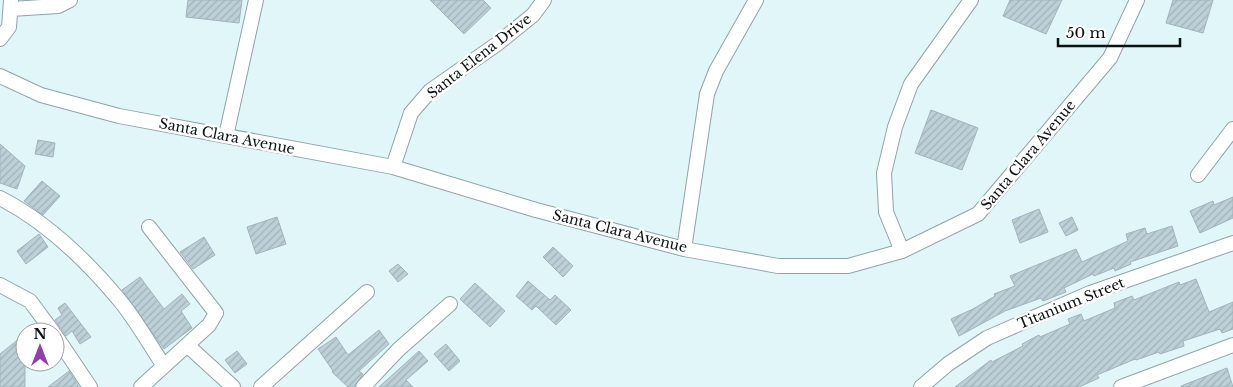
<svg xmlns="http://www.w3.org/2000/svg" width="1233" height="387" font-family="'Libre Baskerville',serif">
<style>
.building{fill:url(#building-hatch);stroke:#a1b3bb}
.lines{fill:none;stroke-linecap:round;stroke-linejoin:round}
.street-casing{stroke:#90a4a6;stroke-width:16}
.street{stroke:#fff;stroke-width:14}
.labels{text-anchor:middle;stroke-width:5;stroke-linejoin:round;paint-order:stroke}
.street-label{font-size:14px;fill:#0a1112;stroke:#fff}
</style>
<defs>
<pattern id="building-hatch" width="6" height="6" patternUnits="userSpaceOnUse" patternTransform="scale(1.25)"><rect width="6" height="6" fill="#bdd0d8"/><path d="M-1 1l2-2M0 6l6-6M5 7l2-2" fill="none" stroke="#a1b2b8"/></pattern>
</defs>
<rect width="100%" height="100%" fill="#e1f6f8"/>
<path class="building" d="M188,0H242L239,23L186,17Z
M430,0H483L491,8L464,34Z
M1010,0H1062L1046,34L1003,16Z
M1173,0H1213L1203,33L1166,23Z
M931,110L978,128L962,170L915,153Z
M38,140L55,143L53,157L35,154Z
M0,144L25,166L17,189L0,183Z
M42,181L60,196L43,215L24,201Z
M1233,197V218L1200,233L1190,211L1213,201L1214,205Z
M1039,209L1048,232L1020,243L1012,220Z
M277,217L286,244L256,254L247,227Z
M1072,217L1078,230L1066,236L1059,223Z
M1172,226L1178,246L1130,262L1131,264L1115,271L1114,268L1094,276L1093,274L1064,288L1066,292L1043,301L1041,298L1005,311L959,336L951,319L973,309L995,296L994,294L1015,286L1010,276L1076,249L1082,262L1128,241L1126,234L1145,228L1147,234Z
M39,234L48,247L26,264L17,251Z
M204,237L215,255L193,269L180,252Z
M553,247L573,266L563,277L543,257Z
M398,264L408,274L398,282L389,271Z
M140,277L164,309L182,294L190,304L181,311L192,328L164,349L122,290Z
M1196,279L1209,312L1233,302V329L1222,333L1220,329L1183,341L1184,346L1160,354L1159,352L1136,360L1135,359L1097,375L1099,378L1079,387H955L991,360L992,362L1023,346L1022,344L1039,335L1040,337L1070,324L1068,319L1081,314L1084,321L1115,308L1114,303L1132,296L1134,300L1179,282L1180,285Z
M528,281L550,300L555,295L571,310L556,325L536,306L532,310L516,296Z
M475,283L505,311L490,327L460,299Z
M65,303L91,337L80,344L72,331L66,336L55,320L62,315L58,308Z
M379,330L389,344L359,371L363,374L354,387H348L332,372L333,371L318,349L336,337L348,355Z
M25,334V387H0V354Z
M446,344L460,361L449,371L434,354Z
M237,351L247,364L235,373L225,360Z
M419,351L428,361L406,380L413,387H379Z
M1227,368L1233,387H1181V386Z
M69,371L79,387H48Z"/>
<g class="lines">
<defs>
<path id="street" d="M11,9L58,6L70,0
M0,39L9,27L11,0
M0,76L41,95L119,116L393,167L536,210L684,249L778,266H848L902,251L978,214L1110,58L1137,0
M226,136L256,0
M393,167L411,113L430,91L497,44L533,15L544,0
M1198,175L1233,129
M0,198C47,222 88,262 121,302C137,322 150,345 164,366
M684,249L707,94L716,71L756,0
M902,251L886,212L884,173L895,127L911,84L971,0
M0,285L30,301L53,332
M55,335L90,387
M187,345L233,387
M141,387L209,325L216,313L149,227
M261,387L367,292
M363,387L398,350L450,304
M921,387L948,364L987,338L1090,293L1233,243
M1121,387L1233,345"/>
</defs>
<use href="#street" class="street-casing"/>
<use href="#street" class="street"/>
</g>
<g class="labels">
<g class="street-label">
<text transform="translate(479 56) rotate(-38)" y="5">Santa Elena Drive</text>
<text transform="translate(227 136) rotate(11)" y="5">Santa Clara Avenue</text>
<text transform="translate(1028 155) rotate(-50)" y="5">Santa Clara Avenue</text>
<text transform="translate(620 231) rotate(14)" y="5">Santa Clara Avenue</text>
<text transform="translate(1071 303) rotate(-22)" y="5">Titanium Street</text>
</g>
</g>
<g transform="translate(40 347)"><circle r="24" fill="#ffffff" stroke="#9da0a0"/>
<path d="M0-4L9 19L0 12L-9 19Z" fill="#913fae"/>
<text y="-8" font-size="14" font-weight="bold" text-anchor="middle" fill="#0a1112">N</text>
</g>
<path d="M1058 38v8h122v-8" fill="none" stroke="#0a1112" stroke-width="2.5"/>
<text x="1066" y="38" font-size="15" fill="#0a1112" stroke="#ffffff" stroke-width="4" paint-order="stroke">50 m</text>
</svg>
